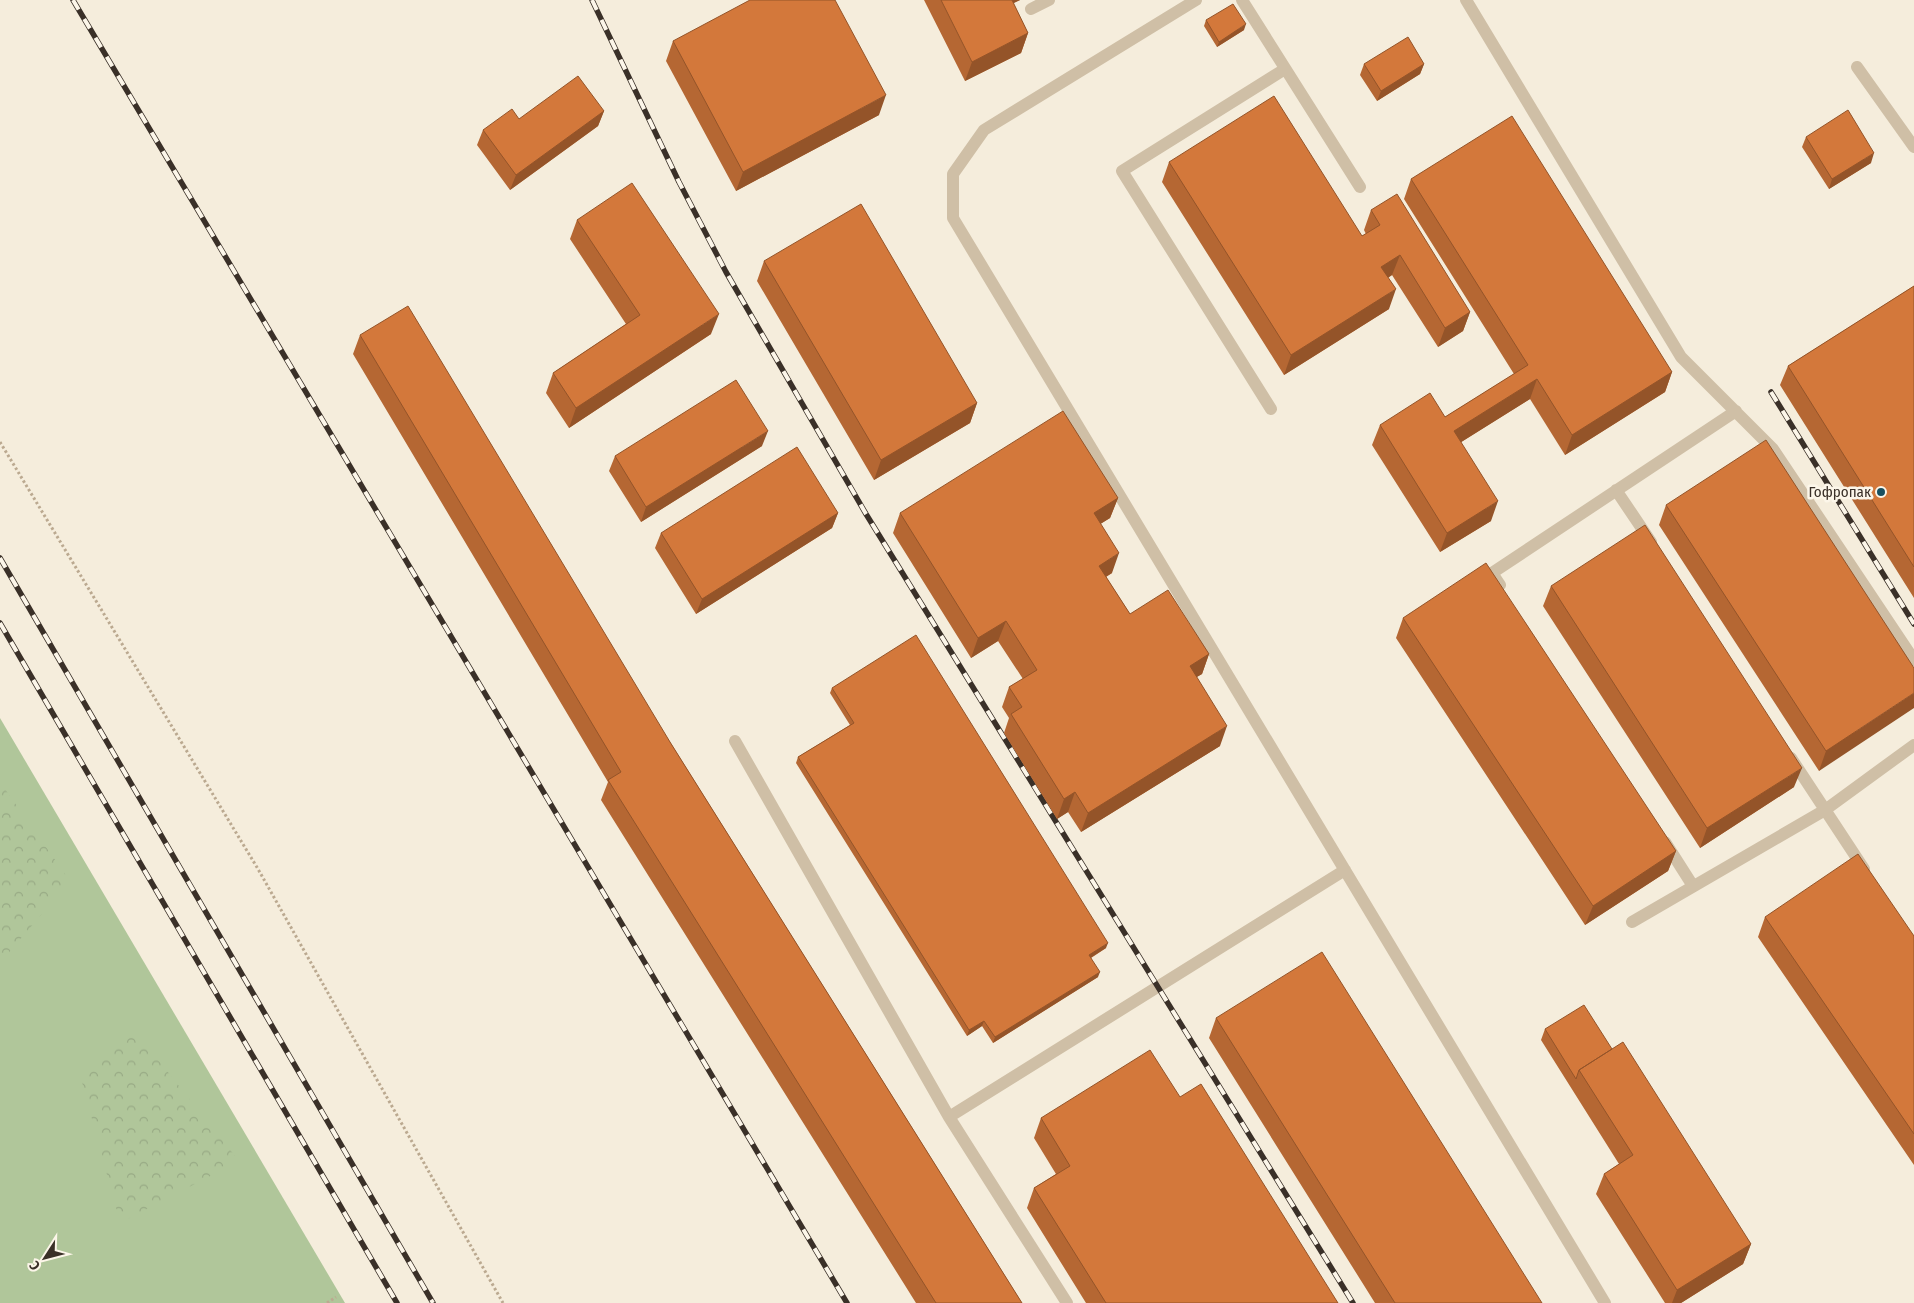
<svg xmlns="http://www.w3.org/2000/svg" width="1914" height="1303" font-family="'Fira Sans Condensed',sans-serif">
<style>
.green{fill:#b0c69a}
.forest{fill:url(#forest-crowns)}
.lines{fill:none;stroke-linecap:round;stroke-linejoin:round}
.path{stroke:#bba990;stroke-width:3;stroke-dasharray:2.5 2.5;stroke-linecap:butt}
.minor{stroke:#cfbfa6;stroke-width:12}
.rail-casing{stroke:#3a3028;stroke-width:5.5}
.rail{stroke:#fcf6e9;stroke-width:4;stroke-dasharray:11;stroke-linecap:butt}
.wall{fill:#b56733}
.shaded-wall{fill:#945429}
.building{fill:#d3783b;stroke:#945429}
.poi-dot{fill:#185060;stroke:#fcf6e9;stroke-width:2}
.labels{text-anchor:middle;stroke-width:5;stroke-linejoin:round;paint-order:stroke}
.poi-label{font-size:15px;fill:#3a3028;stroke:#fcf6e9;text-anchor:end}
</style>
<defs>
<pattern id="forest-crowns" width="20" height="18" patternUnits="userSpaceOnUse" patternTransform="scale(1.25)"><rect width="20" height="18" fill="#b0c69a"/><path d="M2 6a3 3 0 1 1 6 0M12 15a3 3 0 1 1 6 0" fill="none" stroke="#98aa85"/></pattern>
</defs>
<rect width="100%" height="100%" fill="#f5eddc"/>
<path class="green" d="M0,718L345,1303H0Z"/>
<path class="forest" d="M0,782L70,881L0,963Z
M131,1026L239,1161L120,1223L82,1082Z"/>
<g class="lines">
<path class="path" d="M0,442L258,869L503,1303
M327,1303L336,1297"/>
<path class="minor" d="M1196,0L984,130L953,174V218L1605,1303
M1242,0L1360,187
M1466,0L1681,357L1773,449L1914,660
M1031,9L1049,0
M1857,67L1914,147
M1271,409L1122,171L1285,69
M1616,490L1651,542
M1500,585L1492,573L1736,411
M735,741L949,1117L1067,1303
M1791,758L1864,869
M1665,842L1693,886
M1632,922L1825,810L1914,745
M949,1117L1345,870"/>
<defs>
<path id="rail" d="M73,0L847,1303
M592,0L679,182L726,272L866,514L1353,1303
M1771,392L1914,624
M0,558L433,1303
M0,623L397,1303"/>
</defs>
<use href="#rail" class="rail-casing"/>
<use href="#rail" class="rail"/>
</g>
<path class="wall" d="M924,0H1020L1013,3L1028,33L1021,53L965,81Z
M1206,20L1244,30L1217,47L1204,26Z
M673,41L879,115L736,191L666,61Z
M1364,64H1424L1420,74L1377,101L1360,75Z
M604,111L598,126L510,190L477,145L483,130L519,119Z
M1806,137L1871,163L1829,189L1802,147Z
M1169,162L1362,236L1366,234L1364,230L1371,210L1470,312L1463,331L1438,347L1392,275L1388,278L1389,309L1284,375L1162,182Z
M1411,179L1672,372L1665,392L1565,455L1530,399L1461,442L1491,521L1440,552L1372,445L1380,425L1445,417L1514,374L1404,199Z
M577,220L711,334L569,428L546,393L553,373L626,324L570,239Z
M764,261L977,403L970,423L874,480L757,281Z
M1914,286V598L1780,385L1788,366Z
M360,335L670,742L1022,1303H916L601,800L608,782L353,354Z
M762,446L641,522L609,471L615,456Z
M1118,498L1110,518L1100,524L1112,573L1106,577L1130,614L1209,654L1202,674L1196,677L1220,746L1081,832L1068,812L1057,819L1004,733L1009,718L1002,707L1009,687L1023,679L998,641L971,658L893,533L900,513Z
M1666,505L1914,668L1819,771L1659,525Z
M838,513L832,528L696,614L655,548L661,533Z
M1551,586L1794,787L1700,848L1543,606Z
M1403,618L1676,851L1668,871L1585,925L1396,638Z
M832,688L1106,948L1091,958L1098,977L993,1043L982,1026L967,1036L796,763L798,757L850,725L830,693Z
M1765,917L1914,936V1165L1758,937Z
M1216,1018L1542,1303H1375L1209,1038Z
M1545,1029L1612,1049L1751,1244L1743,1264L1681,1303H1665L1596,1194L1604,1174L1619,1164L1541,1040Z
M1180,1097L1338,1303H1086L1027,1208L1034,1188L1056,1174L1034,1138L1041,1118Z"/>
<path class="shaded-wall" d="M1003,0H1020L1000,10Z
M1246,24L1244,30L1217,47L1219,42Z
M1028,33L1021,53L965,81L972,62Z
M1424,64L1420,74L1377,101L1381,91Z
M886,95L879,115L736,191L743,172Z
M604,111L598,126L510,190L516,175Z
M1874,153L1871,163L1829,189L1832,179Z
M1400,255L1392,275L1374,286L1381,267Z
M1396,289L1389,309L1284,375L1291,355Z
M1470,312L1463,331L1438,347L1445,328Z
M719,314L711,334L569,428L576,408Z
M1672,372L1665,392L1565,455L1572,435Z
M1537,379L1530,399L1447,451L1454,431Z
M977,403L970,423L874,480L881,460Z
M768,431L762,446L641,522L646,507Z
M1118,498L1110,518L1086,533L1094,513Z
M1498,501L1491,521L1440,552L1447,533Z
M838,513L832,528L696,614L702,599Z
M1119,553L1112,573L1092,585L1099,566Z
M1006,621L998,641L971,658L978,638Z
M1209,654L1202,674L1182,686L1190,666Z
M1914,693V708L1819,771L1826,751Z
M1227,726L1220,746L1081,832L1088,813Z
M1802,768L1794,787L1700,848L1707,828Z
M1075,792L1068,812L1057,819L1064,799Z
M1676,851L1668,871L1585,925L1593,906Z
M1108,943L1106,948L1087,960L1089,955Z
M1100,972L1098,977L993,1043L995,1037Z
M984,1021L982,1026L967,1036L969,1030Z
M1751,1244L1743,1264L1681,1303H1672L1677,1290Z"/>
<path class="building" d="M750,0H835L886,95L743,172L673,41Z
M941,0H1012L1028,33L972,62Z
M1233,4L1246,24L1219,42L1206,20Z
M1408,37L1424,64L1381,91L1364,64Z
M578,76L604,111L516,175L483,130L512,109L519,119Z
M1274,96L1362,236L1380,225L1371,210L1397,194L1470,312L1445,328L1400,255L1381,267L1396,289L1291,355L1169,162Z
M1848,110L1874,153L1832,179L1806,137Z
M1512,116L1672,372L1572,435L1537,379L1454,431L1498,501L1447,533L1380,425L1430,393L1445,417L1528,365L1411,179Z
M632,183L719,314L576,408L553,373L640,315L577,220Z
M861,204L977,403L881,460L764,261Z
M1914,286V567L1788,366Z
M408,306L670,742L1022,1303H936L608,780L621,772L360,335Z
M736,380L768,431L646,507L615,456Z
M1063,411L1118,498L1094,513L1119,553L1099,566L1130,614L1168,590L1209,654L1190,666L1227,726L1088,813L1075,792L1064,799L1011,714L1022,707L1009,687L1037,670L1006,621L978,638L900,513Z
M1766,440L1914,668V693L1826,751L1666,505Z
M797,447L838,513L702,599L661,533Z
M1645,525L1802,768L1707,828L1551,586Z
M1486,563L1676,851L1593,906L1403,618Z
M916,635L1108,943L1089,955L1100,972L995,1037L984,1021L969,1030L798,757L854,723L832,688Z
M1858,854L1914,936V1134L1765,917Z
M1322,952L1542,1303H1395L1216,1018Z
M1584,1005L1612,1049L1579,1070L1576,1079L1545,1029Z
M1623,1042L1751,1244L1677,1290L1604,1174L1633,1155L1579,1070Z
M1150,1050L1180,1097L1201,1084L1338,1303H1106L1034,1188L1070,1166L1041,1118Z"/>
<circle class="poi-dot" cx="1881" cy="492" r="5"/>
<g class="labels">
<g class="poi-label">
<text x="1871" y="497">Гофропак</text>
</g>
</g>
<g transform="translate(45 1258) rotate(234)" stroke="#fcf6e9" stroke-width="4" paint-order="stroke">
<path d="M0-4L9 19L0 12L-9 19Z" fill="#3a3028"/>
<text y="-8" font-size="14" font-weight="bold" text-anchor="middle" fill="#3a3028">С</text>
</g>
</svg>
